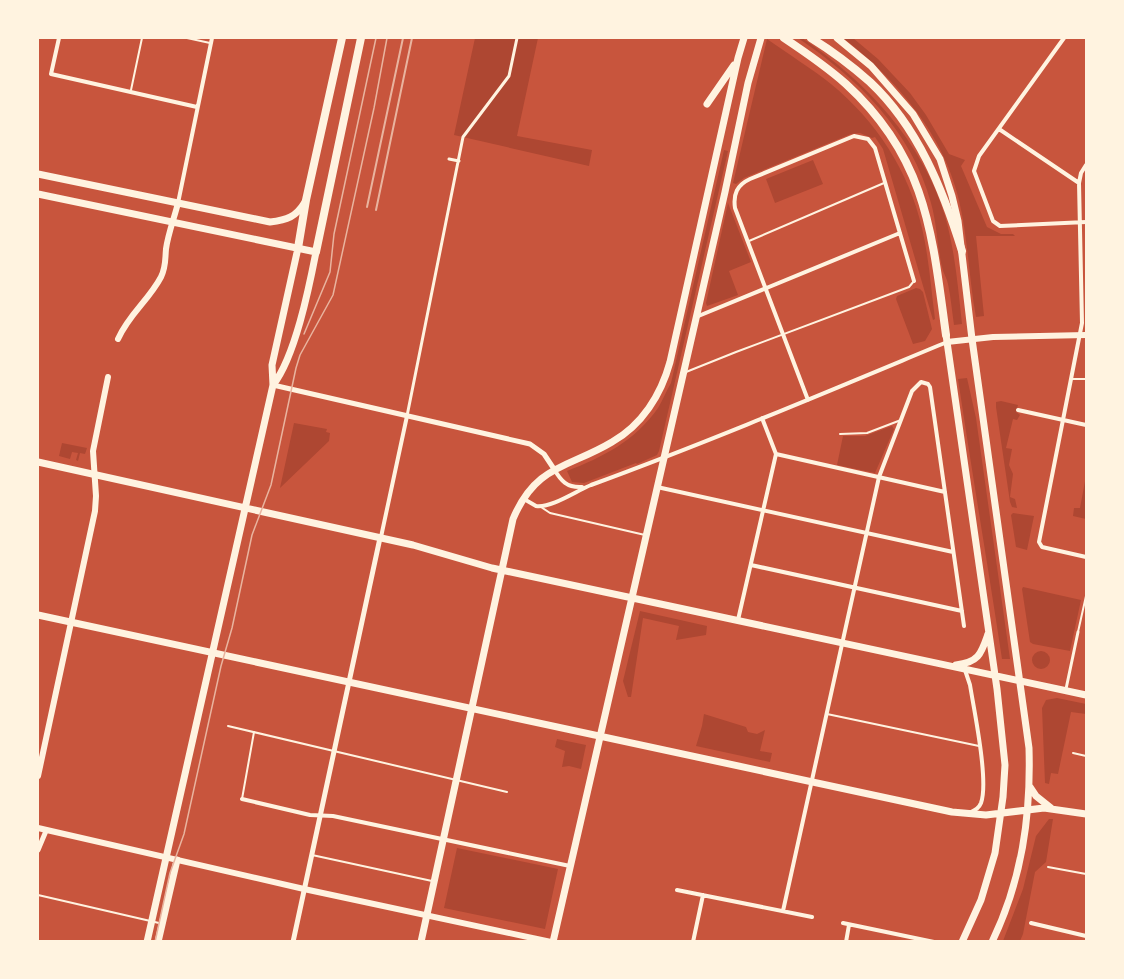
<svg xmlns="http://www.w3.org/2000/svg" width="1124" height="979" font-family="'Source Sans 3',sans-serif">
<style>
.green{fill:#ae4732}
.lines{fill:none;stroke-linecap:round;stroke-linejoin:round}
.service{stroke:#fff3e0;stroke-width:2}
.pedestrian{stroke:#fff3e0;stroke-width:3}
.minor{stroke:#fff3e0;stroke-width:4}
.tertiary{stroke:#fff3e0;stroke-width:5}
.secondary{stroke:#fff3e0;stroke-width:6}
.primary{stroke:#fff3e0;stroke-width:7}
.motorway{stroke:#fff3e0;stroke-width:8}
.tram{stroke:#e9b49f;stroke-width:1.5}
.rail{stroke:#e9b49f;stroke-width:2}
</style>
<rect width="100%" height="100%" fill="#c8553d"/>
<path class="green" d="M475,38H538L517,136L592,150L589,166L454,135Z
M798,38H802C865,80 923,142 945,216C955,251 958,287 962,324L954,325C952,312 951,298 948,284C947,278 943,273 942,267C937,246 937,224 931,203C912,131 857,78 798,38Z
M843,38H853L878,59L910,93L926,115L949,154L965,160L961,166L987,227L1001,234H1013L1015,236H976L984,316L976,317C968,274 968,228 955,186C937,126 891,75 843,38Z
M767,39C788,54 811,68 831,84C876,121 909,171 922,228C929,258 931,289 935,319L933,320L883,149L875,137L872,138L860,133L851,134L744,178L736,184L733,183Z
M724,150L728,151L659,451L657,455L637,464L636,463L584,483L572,482L567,471C603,457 635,441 658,408C663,400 666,391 671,383Z
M813,160L823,184L775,203L766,179Z
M728,203L751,262L729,271L738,295L707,306L706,303Z
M916,288L920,289L923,292L932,329L925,341L913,344L896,299L897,296Z
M967,378L976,418L1010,659H1002C988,566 972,473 958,379Z
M1001,401L1018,405L1016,412L1020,415L1017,420L1013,419L1006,448L1012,449L1009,465L1013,474L1010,497L1015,499L1017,508L1012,507L1010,502L996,407V402Z
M294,423L327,429L326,432L330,433L329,441L280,488Z
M892,426L894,429L875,473L837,465L843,436H865Z
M62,443L87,448L85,454L80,453L78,461L76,460L78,453L72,452L70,459L59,456Z
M1086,476V519L1073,516L1074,508H1080Z
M1013,513L1034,516L1027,550L1016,547L1011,515Z
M1023,587L1081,600L1070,651L1033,644L1030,642L1022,589Z
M640,611L707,626L706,635L676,640L679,626L643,618L631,697H628L623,681Z
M1032 660a9 9 0 1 1 18 0a9 9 0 1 1-18 0Z
M1057,698L1086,704V714L1071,712L1058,774L1051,773L1049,784L1045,783L1042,708L1046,700Z
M704,714L746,727L748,732L757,734L765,730L760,751L772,753L770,762L696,746L702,726Z
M557,739L586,745L581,769L569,766L562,767L565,751L555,747Z
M1049,819H1053L1046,862L1035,872L1023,934L1020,941H1003L1023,889L1036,836Z
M457,848L558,869L545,929L444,908Z"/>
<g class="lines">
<path class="service" d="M187,38L210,43
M131,90L142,38
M749,241L884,183
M686,372L736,352L909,287L914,281
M1072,379H1086
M840,434L867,433L901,420
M541,507L550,513L645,535
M1078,632L1086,596
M827,714L979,746
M228,726L507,792
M1073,753L1086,756
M242,799L254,732
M312,855L432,881
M1048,867L1086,874
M38,895L159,923"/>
<path class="pedestrian" d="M449,159L459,161
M407,416L463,137L509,76L517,38
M1066,689L1078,632"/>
<path class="minor" d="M59,38L51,74L197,107
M1064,38L979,156L974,171L993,221L1000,226L1086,222
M999,129L1079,183L1082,323L1039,542L1042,547L1086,557
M1079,183L1081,173L1086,165
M178,203L212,38
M696,317L900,233
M808,400L735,208C733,194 737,185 750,179L854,136L868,139L875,148L914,281
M1018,410L1086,425
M776,454L945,492
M554,469C561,481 567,488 582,487
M657,487L953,552
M524,499L536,506C552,508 576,491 591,485C711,441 829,391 947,342
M381,537L407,416
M751,565L962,611
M738,620L776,454L762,418
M965,670L970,685C974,710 989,781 981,803C979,808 976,810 971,812
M242,799L310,815L333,816L570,866
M677,890L812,917
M783,911L879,477L912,391L921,382L928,384L930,387L964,626
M843,923L934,942
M1031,923L1086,936
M693,942L703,895
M846,942L849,925"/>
<path class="tertiary" d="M273,385L530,444L544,454L554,469
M38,850L46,831
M293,942L380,538"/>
<path class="secondary" d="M118,339C129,314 149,300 161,277C166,267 165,260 166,249C168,234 174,219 178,203
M947,342L993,337L1086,335
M38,776L95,511L96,496L93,451L108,377
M38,828L304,889L551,942"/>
<path class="primary" d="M837,38L871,66L913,114L940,159L952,196L958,221L972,339L1029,748C1031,816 1022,880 992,942
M707,104L734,65
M38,174L270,222C287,220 296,217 305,202
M38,194L316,252C309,288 295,357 273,385
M946,335L997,689L1005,765L1003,797L995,853L981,900L962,942
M38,462L413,545L492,568L1086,695
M38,615L952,812L986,815L1044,808L1086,814
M956,665C979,662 981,654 988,634
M1030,787L1036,796L1051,808
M147,942L273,385L272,365L298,248
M158,942L177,860
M421,942L513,519C536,464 569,468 612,442C642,425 661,395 670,362L738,58L744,38
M553,942L725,192L748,83L761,38"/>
<path class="motorway" d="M784,38C805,52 827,67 846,84C927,158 932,233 946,335
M811,38C832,51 852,66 870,82C918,127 943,190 962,251
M298,248L306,200L342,38
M316,252L361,38"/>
<path class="tram" d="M304,334L330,272L334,234L376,38
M155,942L170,873L184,834L221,666L232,628L252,535L271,485L296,368L300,355L333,295L374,108L387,38"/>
<path class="rail" d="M367,207L403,38
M376,210L412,38"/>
</g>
<rect width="1124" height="979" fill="none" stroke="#fff3e0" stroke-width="78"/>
</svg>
